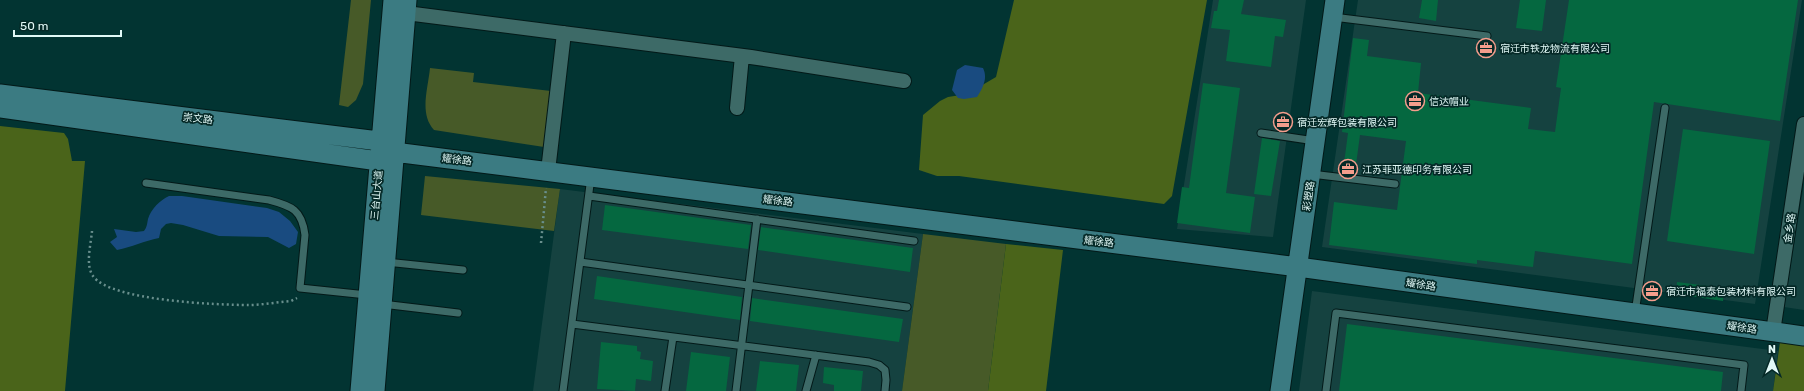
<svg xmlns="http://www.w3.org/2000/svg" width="1804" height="391" font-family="Rubik,'Noto Sans SC',sans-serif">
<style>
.built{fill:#154240}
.green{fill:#475a28}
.forest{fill:#4a641a}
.water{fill:#194b80}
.building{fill:#056840}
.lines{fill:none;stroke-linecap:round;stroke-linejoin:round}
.lane-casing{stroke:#031918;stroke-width:9}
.street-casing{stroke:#031918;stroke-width:16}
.secondary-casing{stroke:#031918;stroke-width:21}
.path{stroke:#698f8d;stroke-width:2.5;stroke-dasharray:2 3;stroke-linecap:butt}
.lane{stroke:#3d6a67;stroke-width:7}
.street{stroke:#3d6a67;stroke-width:14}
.secondary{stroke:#3b7b82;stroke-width:19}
.labels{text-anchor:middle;stroke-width:3.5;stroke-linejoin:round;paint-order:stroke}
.poi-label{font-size:10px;fill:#e1f9f7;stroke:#052927;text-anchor:start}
.street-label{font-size:10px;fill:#e1f9f7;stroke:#052927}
</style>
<rect width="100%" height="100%" fill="#023432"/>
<path class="built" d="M1213,0H1306L1273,237L1177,229Z
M1358,0H1802L1755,304L1322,247Z
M1804,184V310L1784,307Z
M560,189L923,234L902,391H533Z
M1312,291L1778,351L1773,391H1299Z"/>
<path class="green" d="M351,0H371L363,84L356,100L348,107L339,105Z
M430,68L474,73L473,82L551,91L544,147L434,130C419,114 428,89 430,68Z
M425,176L560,189L554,231L421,215Z
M923,234L1006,244L988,391H902Z"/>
<path class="forest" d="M1014,0H1207L1172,196L1164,204L959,176H937L919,170L923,115L940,101L948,97L967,94L996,77Z
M0,126L64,133L68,139L72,161H85L65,391H0Z
M1006,244L1063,250L1046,391H988Z
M1780,342L1804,346V391H1773Z"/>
<path class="water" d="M965,65L983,68C988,78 983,88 977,97L964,99L958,98L952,90L957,70Z
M169,196H182L267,208L279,212L290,221L298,232L296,244L289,248L268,237L219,236L183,225L171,223L166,224L161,229L159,238C144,241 132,247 117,250L110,242L117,237L114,229L136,232L144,231C147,227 147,224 148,219C151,209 160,200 169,196Z"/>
<path class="building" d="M1219,0H1244L1241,14L1286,20L1283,37L1275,36L1271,67L1226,61L1230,30L1211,28L1214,11H1217Z
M1422,0H1438L1436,21L1419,18Z
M1520,0H1546L1542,31L1516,28Z
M1569,0H1798L1780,121L1654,102L1632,264L1535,251L1533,267L1477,260V264L1329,245L1334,202L1397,210L1406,141L1360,135L1355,172L1343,171L1348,133L1342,132L1353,38L1369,40L1367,56L1421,63L1418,93L1531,108L1528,129L1555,132L1561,88L1556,87Z
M1203,83L1240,88L1226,193L1255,197L1250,233L1177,223L1182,187L1189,188Z
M1683,129L1770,141L1754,254L1667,241Z
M1262,138L1280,141L1271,196L1254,194Z
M605,205L751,225L748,249L602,230Z
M761,227L913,248L910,272L758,250Z
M597,276L742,297L740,320L594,299Z
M1677,282L1724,288L1723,301L1676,294Z
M752,298L903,319L899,342L750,321Z
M1347,324L1723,372L1721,391H1339Z
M601,342L637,346V351L641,352L640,359L653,361L651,381L636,379L635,391L597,389Z
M691,352L730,357L726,391H686Z
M760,361L799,365L796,391H756Z
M824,367L863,371L861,391H834V385L823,383Z"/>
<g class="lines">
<defs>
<path id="lane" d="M1333,17L1487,36
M1261,133L1315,141
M1311,174L1395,184
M146,183L269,200C292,206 302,210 305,235L300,288L367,295
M589,196L914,241
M386,262L463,270
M580,262L907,307
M382,304L458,313
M1635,313L1665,108
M572,324L869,362L879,365L885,370L886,380L885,391
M563,391L591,177
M665,391L673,337
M736,391L757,219
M806,391L816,355
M1326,391L1336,313L1744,365L1741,391"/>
<path id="street" d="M406,13L751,57L904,81
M737,108L742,56
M548,171L564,33
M1773,332L1804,124"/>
<path id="secondary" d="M0,94L395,143
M0,108L393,163
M394,152L1298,267L1804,336
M360,391L393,0
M375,391L407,0
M1280,391L1335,0"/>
</defs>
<use href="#lane" class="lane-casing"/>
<use href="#street" class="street-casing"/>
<use href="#secondary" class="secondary-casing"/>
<path class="path" d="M92,231C91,244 85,265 93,276C110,301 219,305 249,305C263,305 277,302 291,301L297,298
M541,243L546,188"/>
<use href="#lane" class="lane"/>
<use href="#street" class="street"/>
<use href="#secondary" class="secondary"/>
</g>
<defs>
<symbol id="office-ring" viewBox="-11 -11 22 22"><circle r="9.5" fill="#052927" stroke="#f49d8c" stroke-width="1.5"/><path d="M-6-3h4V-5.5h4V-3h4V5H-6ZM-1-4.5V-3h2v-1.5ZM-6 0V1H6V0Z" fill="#f49d8c"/></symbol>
</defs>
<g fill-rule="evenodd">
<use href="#office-ring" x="1475" y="37" width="22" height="22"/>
<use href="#office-ring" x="1404" y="90" width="22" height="22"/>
<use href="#office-ring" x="1272" y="111" width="22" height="22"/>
<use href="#office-ring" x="1337" y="158" width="22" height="22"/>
<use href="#office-ring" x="1641" y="280" width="22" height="22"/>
</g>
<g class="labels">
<g class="poi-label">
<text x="1500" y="52">宿迁市铁龙物流有限公司</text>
<text x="1429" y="105">信达帽业</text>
<text x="1297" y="126">宿迁宏辉包装有限公司</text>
<text x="1362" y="173">江苏菲亚德印务有限公司</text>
<text x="1666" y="295">宿迁市福泰包装材料有限公司</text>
</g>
<g class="street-label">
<text transform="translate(198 118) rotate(7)" y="4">崇文路</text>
<text transform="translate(457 159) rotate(7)" y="4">耀徐路</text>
<text transform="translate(376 195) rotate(-85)" y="4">三台山大道</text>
<text transform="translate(1308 196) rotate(-82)" y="4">彩塑路</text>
<text transform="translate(778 200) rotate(7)" y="4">耀徐路</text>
<text transform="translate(1789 228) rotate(-82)" y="4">金乡路</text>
<text transform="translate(1099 241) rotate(7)" y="4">耀徐路</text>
<text transform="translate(1421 284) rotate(8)" y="4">耀徐路</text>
<text transform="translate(1742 327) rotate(8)" y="4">耀徐路</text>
</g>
</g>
<g transform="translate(1772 359)" stroke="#052927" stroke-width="3" paint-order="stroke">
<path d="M0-3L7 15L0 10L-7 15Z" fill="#e1f9f7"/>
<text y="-6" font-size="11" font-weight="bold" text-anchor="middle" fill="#e1f9f7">N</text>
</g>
<path d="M14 30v6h107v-6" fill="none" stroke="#e1f9f7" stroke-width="2"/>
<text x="20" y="30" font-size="12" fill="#e1f9f7" stroke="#052927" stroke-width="3" paint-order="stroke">50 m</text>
</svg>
